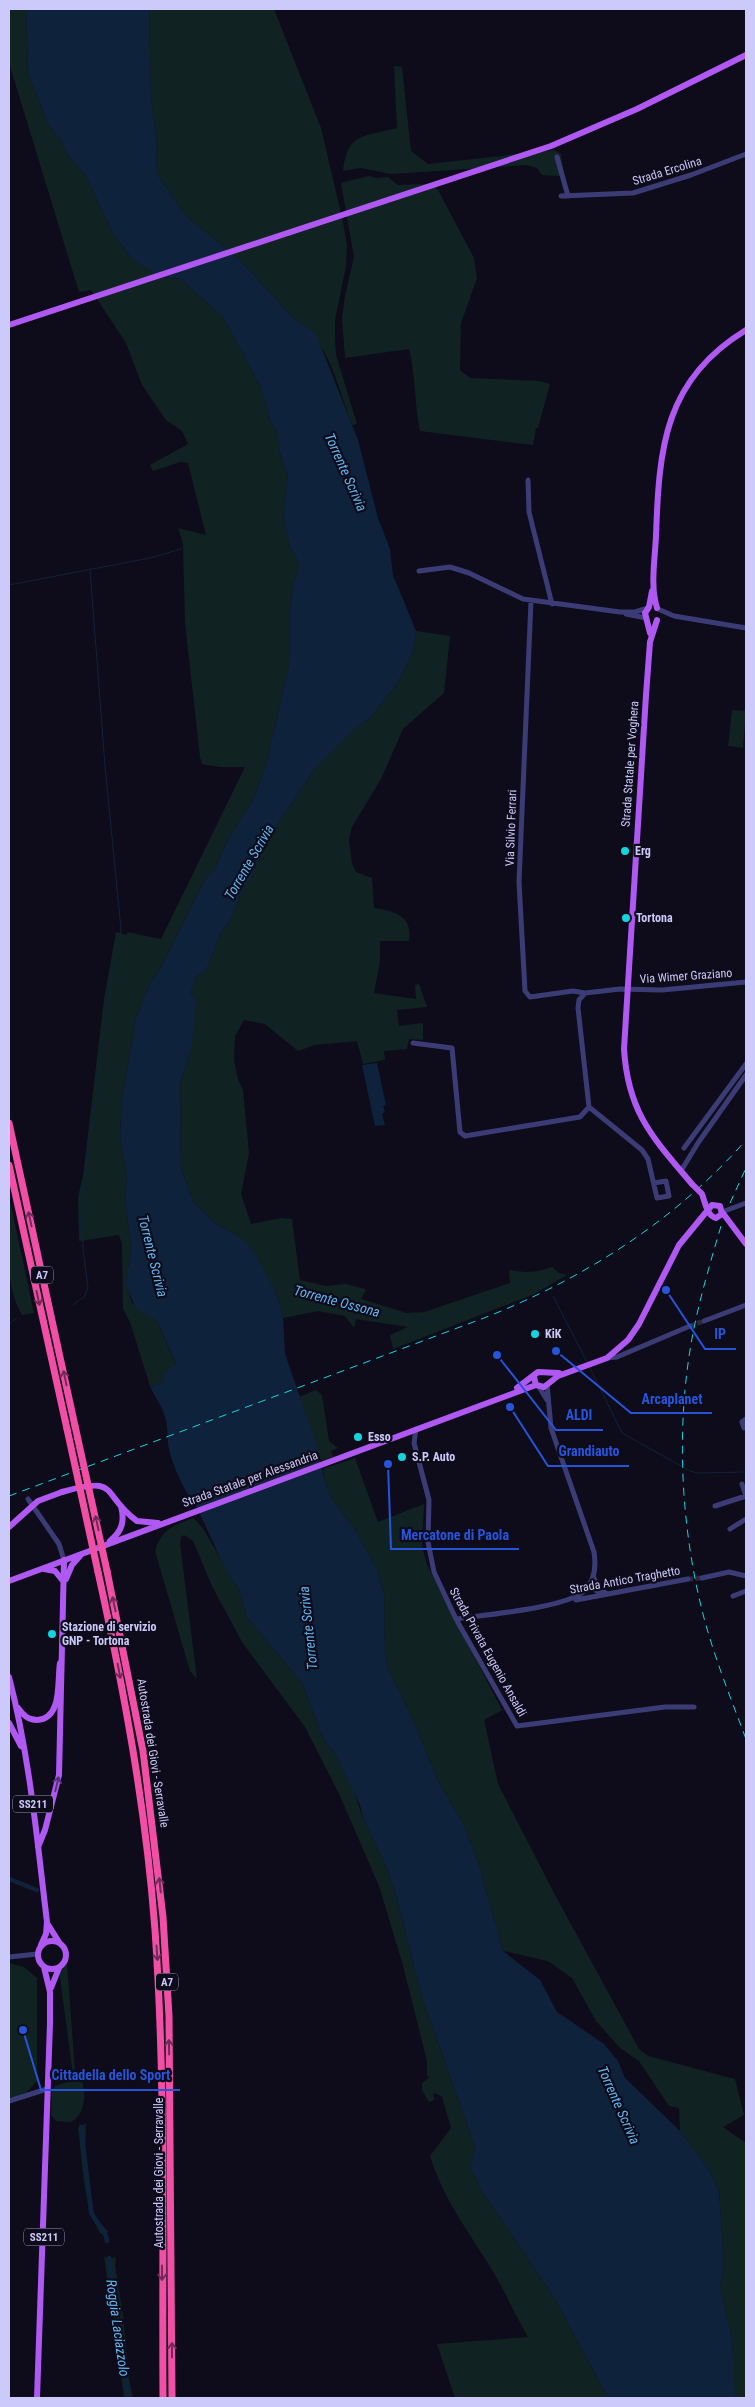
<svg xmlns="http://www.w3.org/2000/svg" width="755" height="2407" font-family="'Roboto Condensed',sans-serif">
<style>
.green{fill:#102322}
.water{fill:#0f223c}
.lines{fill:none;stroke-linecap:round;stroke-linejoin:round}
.stream{stroke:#0f223c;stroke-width:1}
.canal{stroke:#0f223c;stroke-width:4.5}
.minor-tunnel{stroke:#2a283c;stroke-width:5;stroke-dasharray:5 2.5;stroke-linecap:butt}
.minor{stroke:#3b3c75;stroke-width:5}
.major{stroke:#b059f2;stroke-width:6}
.highway{stroke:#f14ea5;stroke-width:7}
.rail{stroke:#12d5de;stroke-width:1;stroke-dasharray:8 6;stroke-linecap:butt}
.major-bridge{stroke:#b059f2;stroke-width:6}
.highway-bridge{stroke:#f14ea5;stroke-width:7}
.oneway{stroke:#742a59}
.oneway2{stroke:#572f7b}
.poi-dot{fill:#12d5de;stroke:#0e0c1a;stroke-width:2}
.labels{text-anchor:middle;stroke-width:4.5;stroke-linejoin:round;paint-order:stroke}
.shield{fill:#0e0c1a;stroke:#9390b8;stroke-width:1}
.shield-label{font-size:11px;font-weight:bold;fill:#ccc9fb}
.street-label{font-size:12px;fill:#ccc9fb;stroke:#0e0c1a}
.poi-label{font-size:12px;font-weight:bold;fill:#ccc9fb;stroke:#0e0c1a;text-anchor:start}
.water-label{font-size:14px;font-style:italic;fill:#60b6f2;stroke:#0e0c1a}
.leader{fill:none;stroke:#2654da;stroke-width:2}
.callout-dot{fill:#2654da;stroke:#0e0c1a;stroke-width:2}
.callout-label{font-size:14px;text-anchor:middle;font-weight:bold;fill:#2654da;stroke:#0e0c1a;stroke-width:4.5;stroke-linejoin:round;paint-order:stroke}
</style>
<rect width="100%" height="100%" fill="#0e0c1a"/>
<path class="green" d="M9,9H26L28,72L48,124L61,141L68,155L87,178L112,232L132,259L161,277L180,279L223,317L260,386L271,423L276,431L281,457L288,475L283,515L290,547L296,557L299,567L293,585L290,610L289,665L266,765L254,798L225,845L215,870L206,877L161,967L148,987L136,1018L122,1098L120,1138L127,1178L125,1196L131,1250L126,1282L128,1290L132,1303L157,1321L176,1365L165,1373L162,1384L150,1386L130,1322L123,1309L122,1244L119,1235L79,1241L78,1197L83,1176L104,999L116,932L127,935V932L161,939L245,767H220L202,764L200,757L185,623L183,544L178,528L206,535L188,463L180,462L153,471L150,465L188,444L182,431L166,420L142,385L126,343L91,290L79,292L9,63Z
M149,9H274L321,128L343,222L347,245L346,266L335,320V340L336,355L357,424L352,425C338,389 330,341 295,320L239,259L185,215L157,174L156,133L151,100Z
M394,66L402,67L411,151L428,164L554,150L561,154L564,174L559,176L542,175L537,168L527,165L391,174L361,168L343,171C347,132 364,137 397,128Z
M369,176L376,178L388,177L398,185L431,184L438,190L474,258L477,278L461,323L460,370L470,378L539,381L550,384L538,428H536L533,445L420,431C414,403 416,376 409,349L345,358L342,318L345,296L354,257L341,183Z
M416,631L450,636L444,693L403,729L381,779L352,827L349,840L352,864L356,872L372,878L374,908C395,911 413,916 409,941H380V961L374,993L416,999L415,985L419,984L427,1007L397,1010L399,1026L423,1023V1040L409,1039L407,1049L384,1051L385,1060L363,1064L357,1041L315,1045L298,1051L265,1024L244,1020L235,1036L234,1060L238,1079L243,1090L249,1153L241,1194L251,1224L281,1218L292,1219L300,1280L326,1286L345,1284L366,1289L361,1299L407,1313L424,1312L510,1283L509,1270C525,1273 536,1273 552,1267L559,1273L567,1275L532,1295L393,1349L390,1335L408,1327L356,1319L354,1328L345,1316L318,1311L283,1318L277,1295L240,1237L215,1223L193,1201L181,1168L180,1084L191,1050L190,994L196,976L206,971L221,932L230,920L245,885L252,878L257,863L283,816L315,769L356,728L370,718L393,689L403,673L413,651Z
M732,710L746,711L743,748L728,746Z
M9,1196L34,1313L22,1315C2,1280 9,1235 9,1196Z
M316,1390L322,1395L329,1441L338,1448L331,1451L333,1457L321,1461L299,1397Z
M355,1458L378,1522L424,1504L422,1546L427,1565L502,1710L484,1720L498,1784L554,1893L639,2049L648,2056L735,2079L744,2115L723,2127L746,2143V2398H735L734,2393L732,2338L720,2287L724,2264L719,2192L710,2171L680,2131L679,2108L669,2106L639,2061L620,2048L596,2021L572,1978L548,1961L503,1951L479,1865L465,1827L438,1781L417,1729L389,1670L385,1655L384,1594L377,1569L354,1528L332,1499L325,1482L323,1469Z
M194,1518L204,1530L239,1590L247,1617L302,1683L324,1740L336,1756L354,1792L363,1818L386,1866L396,1895L422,1997L475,2147L470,2168C479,2180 478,2190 489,2201L554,2297L608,2398H455L437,2344L528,2337C516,2316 506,2294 494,2273C471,2235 443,2199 430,2156L451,2128L442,2097L436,2093L433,2094L434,2100L429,2102L422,2090V2083L429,2078L427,2075V2061L402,1962L379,1886L340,1796L305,1727L242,1642L212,1586L193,1541L184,1535L181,1537L180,1543L197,1679L190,1671L155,1551C162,1529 173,1525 194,1518Z
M9,1963L24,1967L37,1978V2081L25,2094L9,2098Z
M67,1963L75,2071L73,2075L59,1970Z
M80,2077C87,2089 86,2115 71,2122L56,2121L51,2115L52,2089C59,2082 71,2083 80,2077Z
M86,2123L85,2154L94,2214L99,2223L109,2232L101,2234C83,2209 82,2158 78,2128Z
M104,2257L116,2258L115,2266L123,2315L129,2378L133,2398H124Z"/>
<path class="water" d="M26,9H149L151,100L156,133L157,174L185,215L239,259L295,320L316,334L358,440L378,518L390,549L393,575L416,631L413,651L403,673L393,689L370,718L356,728L315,769L283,816L257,863L252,878L245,885L230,920L221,932L206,971L196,976L190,994L197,1000L191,1050L180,1084L181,1168L193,1201L215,1223L240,1237L252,1249L277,1295L283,1318L285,1354L316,1443L325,1482L332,1499L354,1528L377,1569L384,1594L385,1655L389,1670L417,1729L438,1781L465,1827L479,1865L503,1951L540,1980L557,2012L604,2044L618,2061L625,2078L680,2131L710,2171L719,2192L724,2264L720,2287L732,2338L735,2398H608L554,2297L489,2201C478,2190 479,2180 470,2168L475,2147L422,1997L396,1895L386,1866L363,1818L360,1805L336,1756L324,1740L302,1683L247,1617L239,1590L222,1562L195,1503C184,1493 170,1459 168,1444C167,1433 168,1424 164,1414C161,1404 154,1396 150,1386L162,1384L164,1373L176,1364L157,1321L135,1307L128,1290L126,1282L131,1250L125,1196L127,1178L120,1138L122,1098L136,1018L148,987L161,967L206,877L215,870L225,845L254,798L266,765L289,665L290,610L293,585L299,567L296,557L290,547L283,515L288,475L281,457L276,431L271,423L260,386L223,317L180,279L161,277L132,259L112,232L87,178L68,155L61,141L48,124L28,72Z
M377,1063L386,1105L383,1106L385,1112L382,1114L385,1125L375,1126L362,1065Z"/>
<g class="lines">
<path class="stream" d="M9,585L150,558L181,549
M269,1282C314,1298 358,1310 405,1317C414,1319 427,1323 435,1321C467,1313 511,1279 542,1282L546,1288
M553,1296L587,1362
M73,1305L84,1297L88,1288L83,1250L82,1205L110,988L121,929L105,766L90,569
M9,1324L17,1318
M590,1368L622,1433L690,1471L697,1473L746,1472"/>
<path class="canal" d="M9,1879L37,1890
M81,2127L91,2211C95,2224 106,2228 107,2241
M109,2258L128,2398"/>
<path class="minor-tunnel" d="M690,1326L704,1321
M688,1579L702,1578"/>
<path class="minor" d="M557,157L568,196
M561,196L633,193L691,175L746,154
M528,480L529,512L552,604
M419,571L450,567L469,573L523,599L620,612H635L648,608
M531,601L519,882L525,991L530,997L573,991L585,993
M658,609L674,616L746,628
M626,614L646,618
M413,1043L452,1048L460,1132L465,1136L580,1117L589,1107L578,1008L579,1000L585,993L620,989L662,990L746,982
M589,1107L642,1150L648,1159L657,1198L669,1196L666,1181L654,1183
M684,1148L746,1064
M681,1171L698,1143L746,1075
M722,1212L746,1203
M704,1321L746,1305
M607,1358L617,1357L690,1326
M539,1387L547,1400
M744,1428L742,1422L746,1419
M416,1429L414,1443L429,1500L428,1542L434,1572L456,1619L517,1726L665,1707H694
M742,1484L746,1496
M28,1499L59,1544L64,1560
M715,1506L746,1496
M730,1529L746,1519
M593,1576L599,1588L607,1594
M702,1578L729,1572L746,1576
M589,1586L602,1594
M733,1596L746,1591
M576,1600L688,1579
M456,1619C482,1615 567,1608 584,1591C595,1581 596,1565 594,1552L551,1428L547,1384
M9,1957L37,1954
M9,2101L47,2089"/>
<path class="major" d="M9,325L551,146L637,109L746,55
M657,608C650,586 655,559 656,536C659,448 664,380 746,330
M657,620L650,642L646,695L624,1049C628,1113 653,1138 692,1184
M650,633L645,613L649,607L652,591
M722,1212L746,1244
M534,1377L536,1385L544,1387L558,1376L607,1358L628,1340L639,1324L679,1245L712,1205L720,1206L722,1214L716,1218C707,1216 705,1202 702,1194
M517,1388L538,1372L559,1373
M62,1492C121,1475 100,1494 137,1521L158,1523
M110,1541C122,1531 125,1522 121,1506
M44,1569L55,1571L63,1581
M66,1579L72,1565L80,1556
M9,1581L536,1385
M9,1677C30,1758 37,1840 47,1922L46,1934L41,1945
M18,1708C23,1715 28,1720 37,1720C63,1719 57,1680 60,1663
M9,1723L21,1746
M38,1847L45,1830L59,1775L64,1560
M47,1923L59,1942
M38 1955a14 14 0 1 1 28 0a14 14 0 1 1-28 0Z
M51,1988L59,1968
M37,2398L50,2023V1992L44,1967"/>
<path class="highway" d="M9,1123L75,1426
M9,1165L67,1429
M107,1571L143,1751L163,1917L169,2016L172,2398
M98,1572C124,1690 146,1809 155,1930C166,2086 162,2243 163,2398"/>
<path class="rail" d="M730,1203L746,1168
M721,1226C711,1260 701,1294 694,1328C675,1422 680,1526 704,1618C715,1659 731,1699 746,1739
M9,1496L484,1318C583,1279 675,1221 746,1140"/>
<path class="major-bridge" d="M692,1184L701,1193
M9,1527L38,1501L62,1492"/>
<path class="highway-bridge" d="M75,1426L107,1571
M67,1429L98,1572"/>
</g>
<defs><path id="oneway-shaft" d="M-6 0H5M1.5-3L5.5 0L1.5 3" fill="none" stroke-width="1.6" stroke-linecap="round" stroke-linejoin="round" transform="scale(1.25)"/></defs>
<g class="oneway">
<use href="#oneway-shaft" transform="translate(30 1219) rotate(-102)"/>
<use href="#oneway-shaft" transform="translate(38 1298) rotate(78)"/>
<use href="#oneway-shaft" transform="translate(65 1378) rotate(-102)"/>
<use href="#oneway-shaft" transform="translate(97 1523) rotate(-102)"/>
<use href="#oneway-shaft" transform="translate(114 1604) rotate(-102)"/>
<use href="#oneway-shaft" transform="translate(119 1671) rotate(79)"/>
<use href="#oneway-shaft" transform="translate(160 1885) rotate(-96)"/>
<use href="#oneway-shaft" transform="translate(157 1953) rotate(86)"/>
<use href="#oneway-shaft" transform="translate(169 2047) rotate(-91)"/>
<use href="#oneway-shaft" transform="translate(162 2273) rotate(90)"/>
<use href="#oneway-shaft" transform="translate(172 2350) rotate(-90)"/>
</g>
<use class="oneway2" href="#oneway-shaft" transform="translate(57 1784) rotate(-77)"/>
<g class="poi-dot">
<circle cx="625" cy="851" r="5"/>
<circle cx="626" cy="918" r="5"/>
<circle cx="535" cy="1334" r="5"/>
<circle cx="358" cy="1437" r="5"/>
<circle cx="402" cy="1457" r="5"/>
<circle cx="52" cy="1634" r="5"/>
</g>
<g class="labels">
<g class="shield">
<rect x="31" y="1266.5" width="22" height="17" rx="4"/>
<rect x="13" y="1795.5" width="40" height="17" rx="4"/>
<rect x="156" y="1973.5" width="22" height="17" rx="4"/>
<rect x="24" y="2228.5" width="40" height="17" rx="4"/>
</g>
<g class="shield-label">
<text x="42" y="1279">A7</text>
<text x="33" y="1808">SS211</text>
<text x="167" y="1986">A7</text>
<text x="44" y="2241">SS211</text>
</g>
<g class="street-label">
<text transform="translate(667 171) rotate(-17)" y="4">Strada Ercolina</text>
<text transform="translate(630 764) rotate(-86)" y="4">Strada Statale per Voghera</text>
<text transform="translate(511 828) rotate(-88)" y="4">Via Silvio Ferrari</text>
<text transform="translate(686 976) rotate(-4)" y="4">Via Wimer Graziano</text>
<text transform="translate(250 1479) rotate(-20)" y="4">Strada Statale per Alessandria</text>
<text transform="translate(625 1580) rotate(-10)" y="4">Strada Antico Traghetto</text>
<text transform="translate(488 1652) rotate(61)" y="4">Strada Privata Eugenio Ansaldi</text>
<text transform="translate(153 1753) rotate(81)" y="4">Autostrada dei Giovi - Serravalle</text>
<text transform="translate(159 2173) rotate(-90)" y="4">Autostrada dei Giovi - Serravalle</text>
</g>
<g class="poi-label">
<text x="635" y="855">Erg</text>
<text x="636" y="922">Tortona</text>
<text x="545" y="1338">KiK</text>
<text x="368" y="1441">Esso</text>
<text x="412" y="1461">S.P. Auto</text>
<text x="62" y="1631">Stazione di servizio<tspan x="62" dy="14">GNP - Tortona</tspan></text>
</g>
<g class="water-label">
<text transform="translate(346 472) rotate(66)" y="5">Torrente Scrivia</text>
<text transform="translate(249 862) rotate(-60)" y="5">Torrente Scrivia</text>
<text transform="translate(153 1256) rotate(76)" y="5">Torrente Scrivia</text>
<text transform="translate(337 1301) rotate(15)" y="5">Torrente Ossona</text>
<text transform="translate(308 1628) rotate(-96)" y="5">Torrente Scrivia</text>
<text transform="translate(619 2105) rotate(66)" y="5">Torrente Scrivia</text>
<text transform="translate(118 2328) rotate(82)" y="5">Roggia Laciazzolo</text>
</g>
</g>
<path class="leader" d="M666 1290L705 1349H736M556 1351L631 1413H712M497 1355L556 1430H603M510 1407L548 1466H629M388 1464L391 1549H519M23 2030L41 2090H180"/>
<g class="callout-dot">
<circle cx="666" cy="1290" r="5"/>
<circle cx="556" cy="1351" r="5"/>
<circle cx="497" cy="1355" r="5"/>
<circle cx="510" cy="1407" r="5"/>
<circle cx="388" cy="1464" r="5"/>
<circle cx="23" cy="2030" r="5"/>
</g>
<g class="callout-label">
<text x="720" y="1339">IP</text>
<text x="672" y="1404">Arcaplanet</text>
<text x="579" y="1420">ALDI</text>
<text x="589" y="1456">Grandiauto</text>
<text x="455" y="1540">Mercatone di Paola</text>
<text x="111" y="2080">Cittadella dello Sport</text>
</g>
<rect width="755" height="2407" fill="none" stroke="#ccc9fb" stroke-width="20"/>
</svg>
